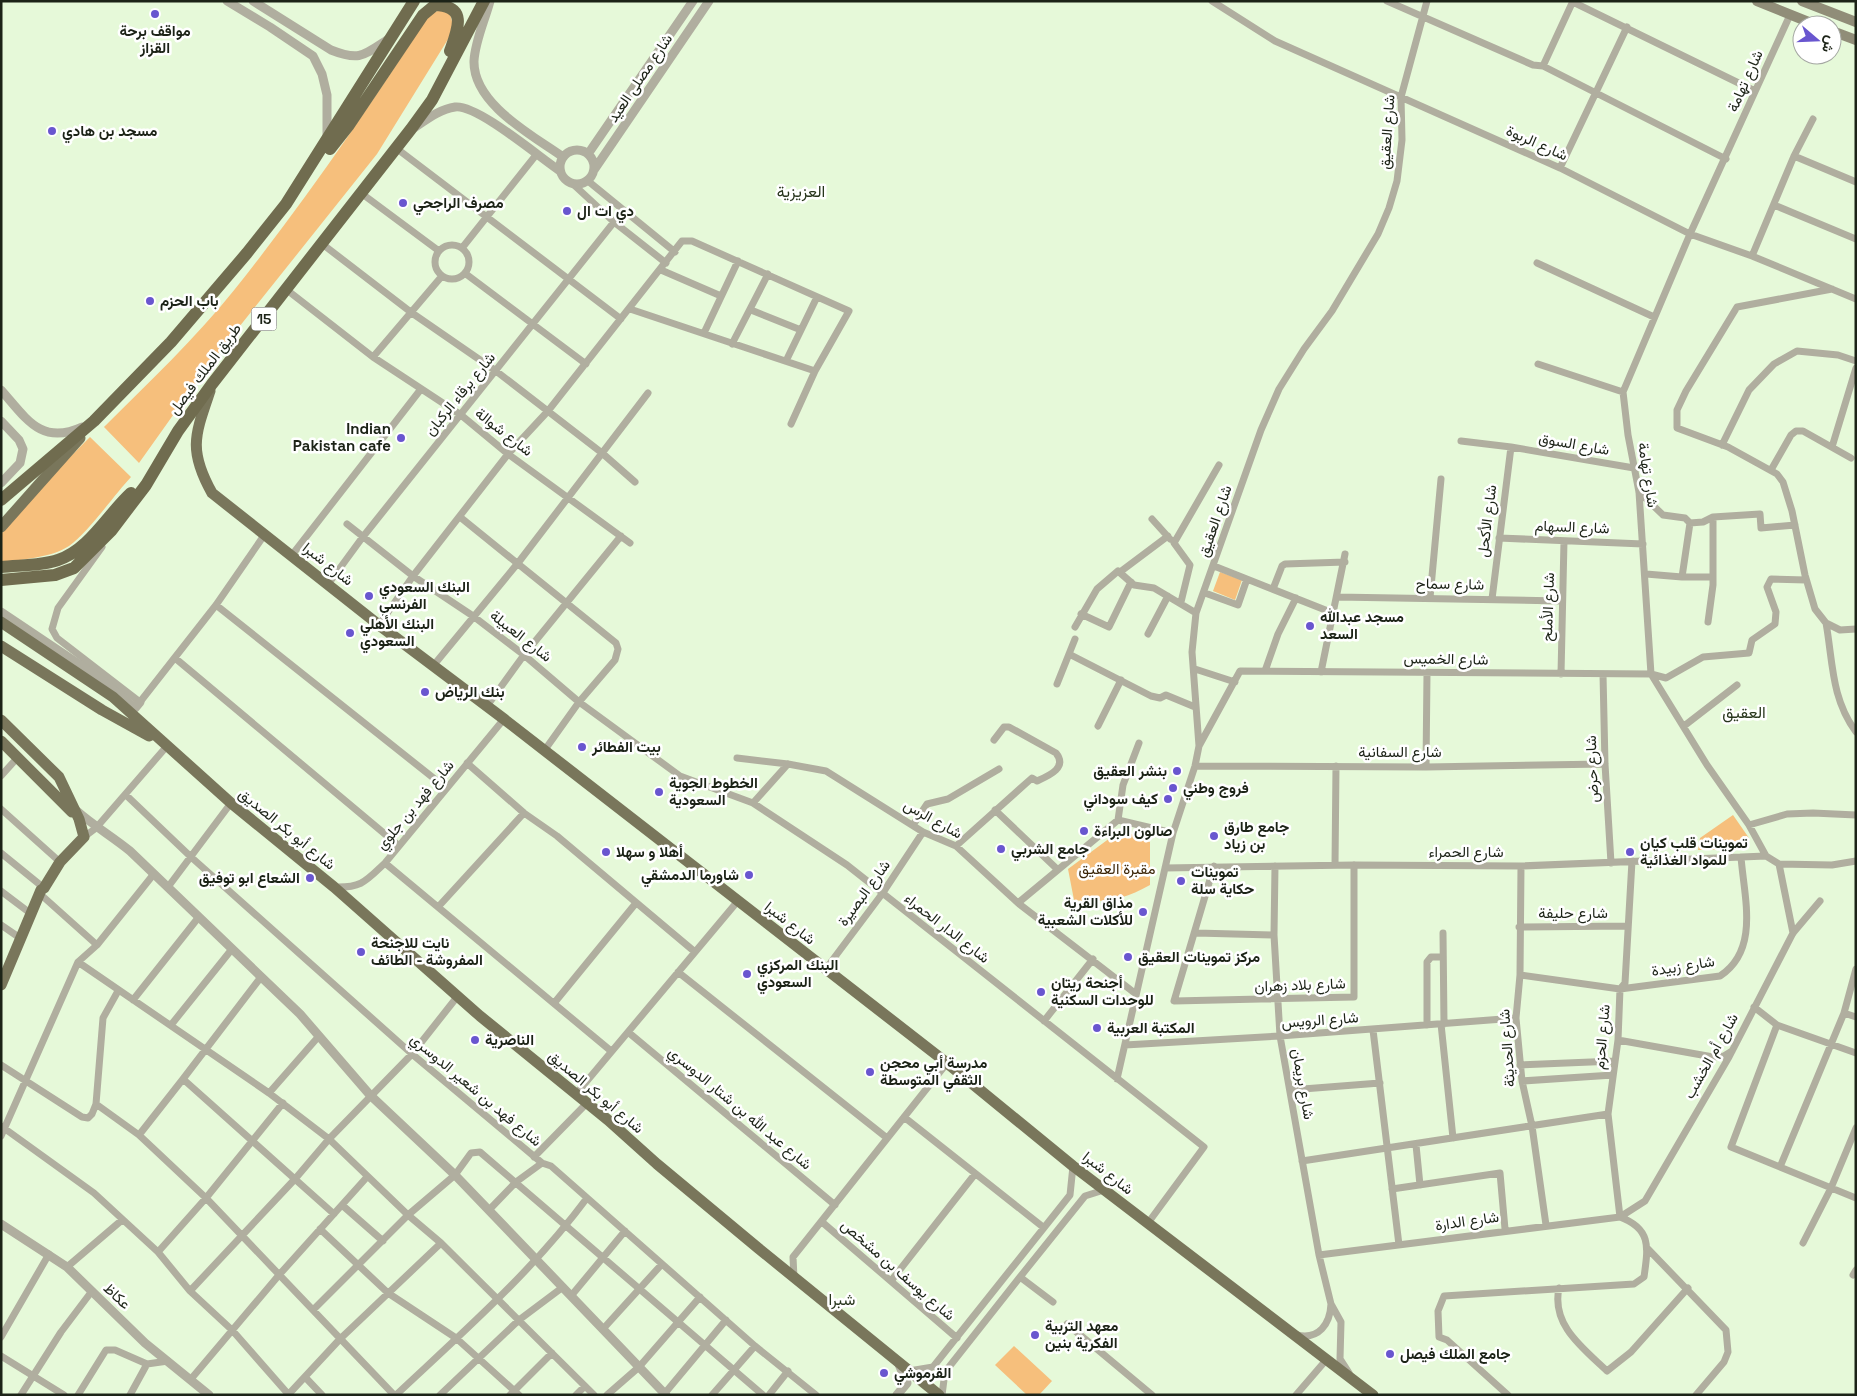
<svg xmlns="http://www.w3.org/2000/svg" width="1857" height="1396" font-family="'Space Grotesk',Vazirmatn,sans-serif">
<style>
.green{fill:#f6bf7c}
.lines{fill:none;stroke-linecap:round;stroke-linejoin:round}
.minor{stroke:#b0ae9f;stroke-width:7}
.tertiary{stroke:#b0ae9f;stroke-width:9}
.secondary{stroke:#908d78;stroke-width:10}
.primary{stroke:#79765b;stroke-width:11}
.trunk{stroke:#706c4f;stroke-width:12}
.poi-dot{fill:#6956cf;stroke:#fff;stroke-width:2}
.labels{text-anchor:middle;stroke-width:5;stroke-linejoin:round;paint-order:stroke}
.shield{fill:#fff;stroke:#60655d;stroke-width:1}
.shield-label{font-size:14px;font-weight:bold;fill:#1c2317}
.poi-label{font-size:15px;font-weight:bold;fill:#1c2317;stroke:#fff;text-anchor:start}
.street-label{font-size:15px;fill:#1c2317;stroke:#fff}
.park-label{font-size:15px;fill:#3c2608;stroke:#fff}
.neighbourhood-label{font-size:16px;fill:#27351c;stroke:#fff}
</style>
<rect width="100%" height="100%" fill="#e6f9d9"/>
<path class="green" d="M442,10L450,14L453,25L450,36L377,154L208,366L139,463L104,427C149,382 195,339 235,289C305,201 369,108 430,13Z
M90,437L131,477C115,494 87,534 69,546C51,558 22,559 1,563V534L54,473Z
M1220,572L1242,580L1235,600L1213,591Z
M1733,815L1749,838L1747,846L1742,849L1698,850L1700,838Z
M1127,833L1143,837L1150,842V885C1123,900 1105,903 1074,900L1068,869L1114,835Z
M1014,1346L1052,1381L1039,1395H1027L995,1365Z"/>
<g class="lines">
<path class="minor" d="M1212,1L1275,41L1560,168L1690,234L1752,256L1856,299
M1387,1L1533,65L1543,66L1726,159
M1573,2L1755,91
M1790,15L1690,234L1623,392L1628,435L1639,492L1651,674L1707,765L1749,825L1766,856L1779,864L1793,933
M1543,66L1573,1
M396,148L621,319
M1794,156L1856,182
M1560,168L1627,27
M588,181L675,252
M574,185L614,222L666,263
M361,193L439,251
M1774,205L1856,239
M321,243L412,313L496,371L602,453L635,482
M435 262a17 17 0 1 1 34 0a17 17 0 1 1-34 0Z
M462,248L536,155
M1752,256L1794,156L1813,119
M1537,263L1654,317
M661,270L721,296
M466,274L586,364
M1832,289L1737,307L1686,391L1677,410V428L1728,447L1777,474L1783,482L1792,511L1805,575L1815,609L1826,623L1840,630L1856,629
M287,290L373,357L461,415L508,454L630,543
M630,309L815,371
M751,310L801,330
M704,333L738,261
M732,344L768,274
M373,357L442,276
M786,361L817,297
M1538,364L1623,392
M1461,441L1511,447L1634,468
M1722,445L1749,390L1774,364L1797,351L1838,355L1856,361
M1832,447L1856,368
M1771,470L1791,435L1796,431H1803L1851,458
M1639,492L1663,515L1685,518L1690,523L1703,522L1713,517L1760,514L1761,528L1795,525
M460,517L616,643L618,649L615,660L579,702L544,751
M1152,519L1170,539
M347,524L413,576L473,616L524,655L579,702L680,776L753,803L847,865L1204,1147L1148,1223
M1499,538L1643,544
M102,547L58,608L52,629L57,638L140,702L216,605L265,534
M292,555L421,389
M1214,566L1333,613
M1120,572L1168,536
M1646,574L1682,577L1690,523
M1682,577H1713
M329,583L362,538L614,222
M1273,589L1282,566L1285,564L1345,562
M1205,593L1238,605L1247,579
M1337,597L1562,601
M1430,598L1441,479
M1492,599L1511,447
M1181,602L1190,565L1174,543L1219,465
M216,605L446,788
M1081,614L1109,627L1131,582
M1708,622L1713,585V517
M1826,623C1833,662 1831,698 1856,732
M379,625L413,576L508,454L548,411L682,241H692L849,311L815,371L791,424
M1075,627L1097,589L1118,571L1134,585L1154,588L1196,613
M1148,634L1168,596
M1069,654L1151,696L1160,698L1166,695L1195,707
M175,658L398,845
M433,666L518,563L648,393
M1195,669L1235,682
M1265,671L1278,634L1296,598
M1321,672L1345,554
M1561,674L1564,541
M1603,674L1605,764L1611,863
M1057,684L1075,639
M487,706L524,655L621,536
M1098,726L1121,680
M1684,726L1737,685
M1199,746L1240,671L1651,674L1666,678L1703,657L1749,653L1752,640L1775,624L1776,612L1767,587L1771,579L1806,580
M737,758L788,764L826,771L923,832L956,846L1018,903L1136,994
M467,763L524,813L557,836L695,952
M1195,766L1426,767L1605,764
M1426,767L1427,673
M1,776L18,757
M126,795L191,857L412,1054L542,1163L551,1166L755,1346L816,1395
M753,803L788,764
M1,809L60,862
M995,810L1057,869
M1118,820L1123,785L1139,743
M913,825L927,804L948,799L999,769
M1749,825L1787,814L1813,813L1856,815
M84,837L96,828L167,746
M956,846L1032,778L1037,781C1048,776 1068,768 1056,753L1009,727H1004L994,740
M1,853L44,888
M385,863L611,1051
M1779,864L1832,865L1856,861
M1335,865L1336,766
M1214,866L1174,1001L1354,997V865
M1275,866L1274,935L1280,1036L1319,1255L1331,1304L1341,1322L1340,1359L1349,1373
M1521,866L1520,975L1516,1018L1522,1081L1532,1126L1546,1225
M1165,868L1354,865L1521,866L1766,856
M168,887L231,803
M334,887C362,888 366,881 385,863L504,719
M1,891L30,913
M39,893L97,945
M1018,903L1118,820L1173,833
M439,906L524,813
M1,925L20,938
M1519,927L1627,926
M1196,933L1274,935
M1443,933L1444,1024
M78,962L269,1093L329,1139L408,1215L441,1243L594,1395
M825,970L882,894L923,832
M678,972L887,1138
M1520,975L1620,989L1720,976C1760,950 1744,897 1741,857
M261,977L183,1079L334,1214
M133,1000L198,918
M555,1002L636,903
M1754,1007L1777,1025L1856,1053
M1844,1013L1856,969
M1044,1021L1093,959
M1441,1024L1453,1138
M171,1025L232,949
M1427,1025V962L1431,957H1442
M1777,1025L1731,1147L1856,1198
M1373,1030L1399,1245
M628,1032L835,1205
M1618,1040L1713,1057L1724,1056L1732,1051
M1125,1045L1280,1036L1516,1018
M1,1065L82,1117L88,1118L92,1114L96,1104L103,1018L118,991
M1520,1065L1615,1061
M1117,1079L1173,833L1195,766L1199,746L1192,652L1196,613L1261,430L1279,389L1304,349L1332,311L1378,234L1389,208L1397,181L1402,140L1401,97L1427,1
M1522,1081L1613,1075
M1290,1090L1380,1083
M269,1093L319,1036
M576,1094L737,902
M96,1104L139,1135L206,1198L394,1395
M904,1117L1043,1227
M1,1126L94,1193L158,1252L190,1291L232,1330L289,1395
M139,1135L183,1079
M1,1136L78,962L97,945L153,875
M1416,1145L1420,1185
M534,1157L587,1103
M1302,1161L1608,1114
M1780,1167L1844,1013L1856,1017
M1392,1189L1500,1173L1505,1229
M342,1205L383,1241
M489,1210L516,1182L542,1163
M1620,1217L1608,1114L1618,1040L1620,989L1625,983L1632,861
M822,1222L957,1338
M320,1229L388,1293L456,1338L519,1395
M1803,1243L1831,1188L1856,1128
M1648,1249L1726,1330L1728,1352L1724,1362L1696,1395
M158,1252L206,1198L283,1103
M1319,1255L1620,1217L1645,1201L1729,1057L1793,933L1820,901
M67,1267L122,1220
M1853,1275L1856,1270
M1020,1277L1053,1302
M794,1278L793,1257L947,1063
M891,1281L975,1174
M1559,1288C1551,1325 1583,1348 1607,1371L1631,1352L1688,1288
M190,1291L295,1179L329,1139L412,1054L457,997
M571,1296L625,1231
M313,1310L408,1215L455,1175L471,1153L480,1152L763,1395
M1067,1324L1152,1395
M603,1329L662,1264
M1297,1335C1319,1340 1330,1324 1331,1304
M1,1337L49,1254
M1,1356L64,1395
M909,1371L933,1367L1070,1195L1073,1166
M305,1377L322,1395
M191,1379L279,1275L367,1177
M665,1393L726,1320
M21,1395L61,1332L92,1291
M78,1395L106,1350H115L147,1364L168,1361
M130,1395L147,1364
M288,1395L340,1339L441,1243
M396,1395C463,1332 533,1271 587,1198
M440,1395L519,1320L563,1287
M510,1395L552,1353
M576,1395L585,1386
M607,1395L639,1367L700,1297
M712,1395L755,1346
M769,1395L788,1371
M942,1395L945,1372L1020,1277L1085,1196L1104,1190
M1296,1395L1327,1359
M1508,1395L1447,1340L1439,1337L1438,1311L1444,1296L1634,1284L1644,1277C1648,1248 1652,1229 1620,1217"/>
<path class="tertiary" d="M227,1L270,27L313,56L322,74L327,95V139
M253,1L331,50C359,61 363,56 387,40
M490,1C485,20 475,41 474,61C473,104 532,135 563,157
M414,128C426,120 440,109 455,107C477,104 539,157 560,171
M560 167a17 17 0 1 1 34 0a17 17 0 1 1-34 0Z
M588,154L693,1
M594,170L709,1
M1,390C26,418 41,446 82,427
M1,421L19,440L23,449L20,463L1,483
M1,612L95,675L135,708L140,702
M77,811C94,826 113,837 130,851L300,1014L370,1095L455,1175L666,1395
M1,1224L67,1267L145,1343L209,1395
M897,1395L907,1383L898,1362"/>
<path class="secondary" d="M1757,1L1816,25
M1802,1L1856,22
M1832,31L1856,40"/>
<path class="primary" d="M210,391C195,435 188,450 212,493L379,625L504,719L947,1063L1073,1166L1373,1395
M1,527L80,438
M1,622L113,697L231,803L334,887L480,1016L608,1120L657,1164L758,1248L939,1395
M1,646L102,710L149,736
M1,720L59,777L79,819L84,837L60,862L44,888L41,890L1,985
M1,741L72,812"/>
<path class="trunk" d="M330,149L349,125L423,15L435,5C468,6 458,29 450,51
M1,500L94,421L171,342L247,253L286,204L414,1
M1,567C19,565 41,566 58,560C89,550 108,514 131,493
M1,580L55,575L74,568L111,531L146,485L178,431L212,384L411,129L432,100L484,1"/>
</g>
<g class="poi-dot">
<circle cx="155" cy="14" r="5"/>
<circle cx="52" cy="131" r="5"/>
<circle cx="403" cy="203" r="5"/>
<circle cx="567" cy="211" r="5"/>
<circle cx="150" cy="301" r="5"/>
<circle cx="401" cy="438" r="5"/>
<circle cx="369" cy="596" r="5"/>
<circle cx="1310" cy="626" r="5"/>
<circle cx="350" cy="633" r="5"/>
<circle cx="425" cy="692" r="5"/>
<circle cx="582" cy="747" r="5"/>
<circle cx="1177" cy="771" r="5"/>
<circle cx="1173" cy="788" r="5"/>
<circle cx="659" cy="792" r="5"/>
<circle cx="1168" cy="799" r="5"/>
<circle cx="1084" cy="831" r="5"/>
<circle cx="1214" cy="836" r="5"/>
<circle cx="1001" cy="849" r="5"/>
<circle cx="606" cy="852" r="5"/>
<circle cx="1630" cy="852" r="5"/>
<circle cx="749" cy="875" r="5"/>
<circle cx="310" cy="878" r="5"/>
<circle cx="1181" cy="881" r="5"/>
<circle cx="1143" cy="912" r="5"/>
<circle cx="361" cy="952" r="5"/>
<circle cx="1128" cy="957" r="5"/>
<circle cx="747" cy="974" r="5"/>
<circle cx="1041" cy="992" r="5"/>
<circle cx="1097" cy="1028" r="5"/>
<circle cx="475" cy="1040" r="5"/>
<circle cx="870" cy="1072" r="5"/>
<circle cx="1035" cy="1335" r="5"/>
<circle cx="1390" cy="1354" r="5"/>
<circle cx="884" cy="1373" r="5"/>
</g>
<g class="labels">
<rect class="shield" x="251.5" y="307.5" width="25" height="23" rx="4"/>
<g class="shield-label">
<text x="264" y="324">15</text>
</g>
<g class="poi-label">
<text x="155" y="36" text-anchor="middle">مواقف برحة<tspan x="155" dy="17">القزاز</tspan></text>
<text x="62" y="136">مسجد بن هادي</text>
<text x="413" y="208">مصرف الراجحي</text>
<text x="577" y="216">دي ات ال</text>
<text x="160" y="306">باب الحزم</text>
<text x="391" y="434" text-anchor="end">Indian<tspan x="391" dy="17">Pakistan cafe</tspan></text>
<text x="379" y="592">البنك السعودي<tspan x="379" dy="17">الفرنسي</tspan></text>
<text x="1320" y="622">مسجد عبدالله<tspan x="1320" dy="17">السعد</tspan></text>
<text x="360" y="629">البنك الأهلي<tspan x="360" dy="17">السعودي</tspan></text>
<text x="435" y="697">بنك الرياض</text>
<text x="592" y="752">بيت الفطائر</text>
<text x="1167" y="776" text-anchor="end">بنشر العقيق</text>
<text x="669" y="788">الخطوط الجوية<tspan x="669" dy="17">السعودية</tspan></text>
<text x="1183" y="793">فروج وطني</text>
<text x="1158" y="804" text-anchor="end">كيف سوداني</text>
<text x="1224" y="832">جامع طارق<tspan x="1224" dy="17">بن زياد</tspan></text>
<text x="1094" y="836">صالون البراءة</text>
<text x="1640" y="848">تموينات قلب كيان<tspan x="1640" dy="17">للمواد الغذائية</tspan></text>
<text x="1011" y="854">جامع الشربي</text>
<text x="616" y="857">أهلا و سهلا</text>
<text x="1191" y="877">تموينات<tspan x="1191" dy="17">حكاية سلة</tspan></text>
<text x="739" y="880" text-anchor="end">شاورما الدمشقي</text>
<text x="300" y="883" text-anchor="end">الشعاع ابو توفيق</text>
<text x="1133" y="908" text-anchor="end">مذاق القرية<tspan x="1133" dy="17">للأكلات الشعبية</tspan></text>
<text x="371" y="948">نايت للاجنحة<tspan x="371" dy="17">المفروشة - الطائف</tspan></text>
<text x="1138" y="962">مركز تموينات العقيق</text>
<text x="757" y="970">البنك المركزي<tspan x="757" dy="17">السعودي</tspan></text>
<text x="1051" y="988">أجنحة ريتان<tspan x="1051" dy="17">للوحدات السكنية</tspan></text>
<text x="1107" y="1033">المكتبة العربية</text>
<text x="485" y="1045">الناصرية</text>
<text x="880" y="1068">مدرسة أبي محجن<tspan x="880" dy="17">الثقفي المتوسطة</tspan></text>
<text x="1045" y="1331">معهد التربية<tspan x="1045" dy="17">الفكرية بنين</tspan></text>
<text x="1400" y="1359">جامع الملك فيصل</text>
<text x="894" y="1378">القرموشي</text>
</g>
<g class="street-label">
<text transform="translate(640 78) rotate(-56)" y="5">شارع مصلى العيد</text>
<text transform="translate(1745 81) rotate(-66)" y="5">شارع تهامة</text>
<text transform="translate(1387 132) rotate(-86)" y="5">شارع العقيق</text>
<text transform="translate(1537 143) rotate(24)" y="5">شارع الربوة</text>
<text transform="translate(205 369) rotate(-53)" y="5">طريق الملك فيصل</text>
<text transform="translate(460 394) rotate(-51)" y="5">شارع برقاء الركبان</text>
<text transform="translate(504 432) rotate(38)" y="5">شارع شوالة</text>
<text transform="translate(1574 444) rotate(10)" y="5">شارع السوق</text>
<text transform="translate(1648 475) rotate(81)" y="5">شارع تهامة</text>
<text transform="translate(1215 521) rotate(-71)" y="5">شارع العقيق</text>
<text transform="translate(1487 521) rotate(-83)" y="5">شارع الأكحل</text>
<text transform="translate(1572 527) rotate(2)" y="5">شارع السهام</text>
<text transform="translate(328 564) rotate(38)" y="5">شارع شبرا</text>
<text transform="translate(1450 584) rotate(1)" y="5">شارع سماح</text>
<text transform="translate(1548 607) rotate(-88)" y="5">شارع الأملح</text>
<text transform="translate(521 636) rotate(38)" y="5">شارع العبيلة</text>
<text transform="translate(1446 659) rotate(1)" y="5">شارع الخميس</text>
<text x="1400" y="757">شارع السفانية</text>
<text transform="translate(1592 769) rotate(-92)" y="5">شارع حرض</text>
<text transform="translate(415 805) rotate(-50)" y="5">شارع فهد بن جلوي</text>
<text transform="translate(933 819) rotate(29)" y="5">شارع الرس</text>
<text transform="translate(287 829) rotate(39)" y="5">شارع أبو بكر الصديق</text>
<text x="1466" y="857">شارع الحمراء</text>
<text transform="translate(864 893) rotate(-54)" y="5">شارع البصيرة</text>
<text x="1573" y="918">شارع حليفة</text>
<text transform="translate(790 923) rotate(38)" y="5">شارع شبرا</text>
<text transform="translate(947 928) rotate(38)" y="5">شارع الدار الحمراء</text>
<text transform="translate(1683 966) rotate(-9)" y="5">شارع زبيدة</text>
<text transform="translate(1300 985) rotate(-2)" y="5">شارع بلاد زهران</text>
<text transform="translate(1320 1020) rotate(-4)" y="5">شارع الرويس</text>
<text transform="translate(1602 1037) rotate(-85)" y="5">شارع الحزم</text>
<text transform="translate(1507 1048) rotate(-94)" y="5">شارع الحديثة</text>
<text transform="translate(1711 1056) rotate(-61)" y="5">شارع أم الخشب</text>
<text transform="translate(1303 1084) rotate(80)" y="5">شارع بريمان</text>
<text transform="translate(476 1090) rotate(40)" y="5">شارع فهد بن شعير الدوسري</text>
<text transform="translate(596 1092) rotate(40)" y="5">شارع أبو بكر الصديق</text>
<text transform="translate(740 1108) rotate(40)" y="5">شارع عبد الله بن شتار الدوسري</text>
<text transform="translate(1108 1173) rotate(38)" y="5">شارع شبرا</text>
<text transform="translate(1467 1221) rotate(-8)" y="5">شارع الدارة</text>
<text transform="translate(898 1270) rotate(41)" y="5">شارع يوسف بن مشخص</text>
<text transform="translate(117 1296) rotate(43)" y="5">عكاظ</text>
</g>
<g class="park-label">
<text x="1117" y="874">مقبرة العقيق</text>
</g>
<g class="neighbourhood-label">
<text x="801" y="197">العزيزية</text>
<text x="1744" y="718">العقيق</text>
<text x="842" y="1305">شبرا</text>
</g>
</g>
<rect width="1857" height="1396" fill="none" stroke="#1c2317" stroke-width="5"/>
<g transform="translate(1817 40) rotate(109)"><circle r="24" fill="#ffffff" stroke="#a4a7a2"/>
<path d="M0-4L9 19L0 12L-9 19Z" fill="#6956cf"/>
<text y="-8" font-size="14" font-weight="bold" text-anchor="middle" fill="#1c2317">ش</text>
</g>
</svg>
